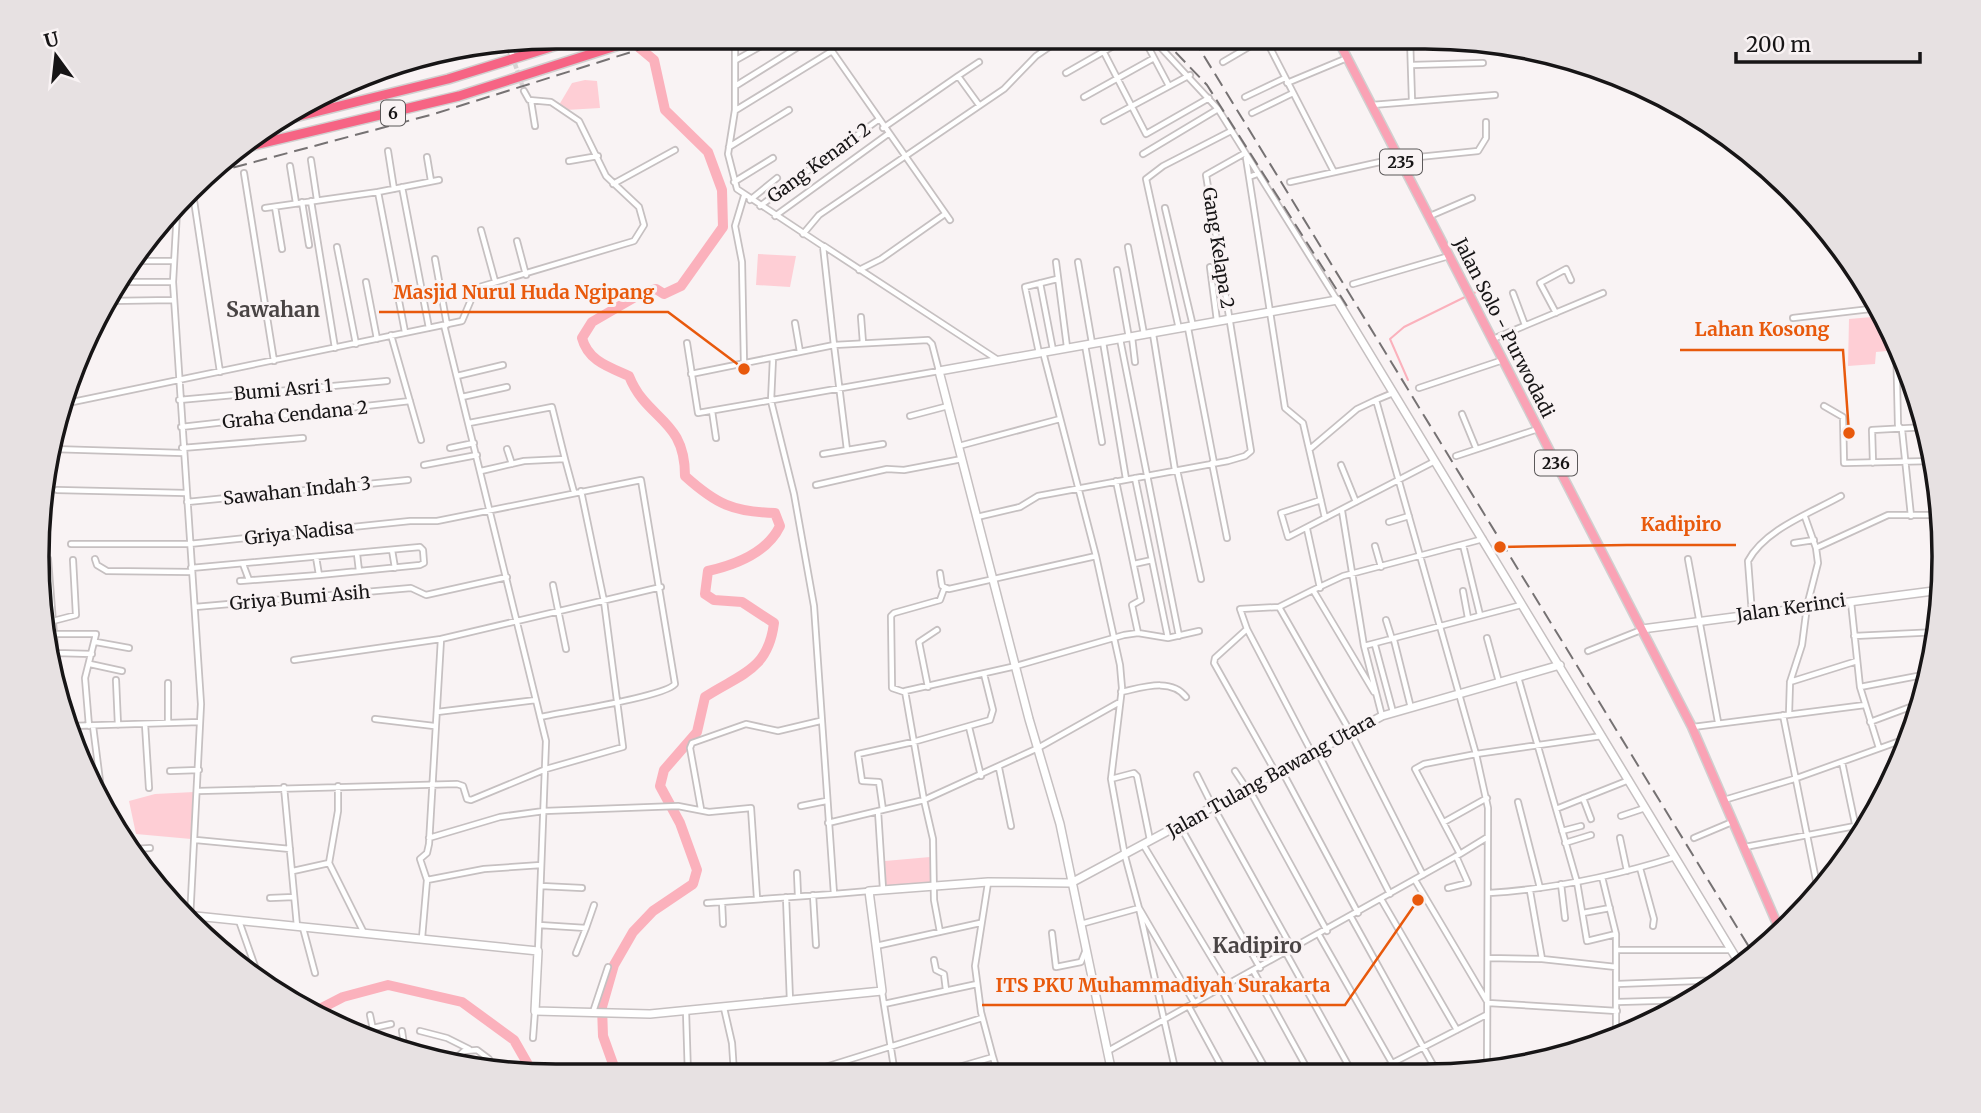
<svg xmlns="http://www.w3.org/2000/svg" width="1981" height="1113" font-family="Merriweather,serif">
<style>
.green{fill:#feced5}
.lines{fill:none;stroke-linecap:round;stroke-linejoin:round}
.stream{stroke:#fbb1bc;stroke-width:2}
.river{stroke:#fbb1bc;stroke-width:10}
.street-tunnel{stroke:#d7d2d3;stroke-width:4.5;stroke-dasharray:4.5 2;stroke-linecap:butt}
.street-casing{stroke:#c6c0c1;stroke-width:8}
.secondary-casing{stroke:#c6c0c1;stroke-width:10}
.primary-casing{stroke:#d1d0d0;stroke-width:11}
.highway-casing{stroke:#d1d0d0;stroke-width:12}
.street{stroke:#fff;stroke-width:4.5}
.secondary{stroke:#fff;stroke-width:7}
.primary{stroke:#faa2b5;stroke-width:8}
.highway{stroke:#f66484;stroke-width:9}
.rail{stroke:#767273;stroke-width:2;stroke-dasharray:14 7;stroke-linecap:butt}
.labels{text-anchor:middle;stroke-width:6;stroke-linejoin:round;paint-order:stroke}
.shield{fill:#f9f3f4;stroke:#5b5859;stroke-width:2}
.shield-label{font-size:16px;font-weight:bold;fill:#171516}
.street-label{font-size:18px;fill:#171516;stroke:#f9f3f4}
.quarter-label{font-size:21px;font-weight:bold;fill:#494444;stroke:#f9f3f4}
.rim{fill:none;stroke:#171516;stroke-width:3.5}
.leader{fill:none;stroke:#e8590c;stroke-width:2.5}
.callout-dot{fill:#e8590c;stroke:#f9f3f4;stroke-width:2.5}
.callout-label{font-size:19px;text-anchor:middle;font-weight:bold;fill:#e8590c;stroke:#f9f3f4;stroke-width:6;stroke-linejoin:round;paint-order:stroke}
</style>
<rect width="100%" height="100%" fill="#f9f3f4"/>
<path class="green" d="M585,80L597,81L600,108L566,110L559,105L572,83Z
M758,254L796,256L790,287L756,285Z
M1884,316L1887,351L1876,352L1875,364L1848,366L1849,319Z
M194,792L191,839L136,834L129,801L155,794Z
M930,857L932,882L886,886L885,861Z"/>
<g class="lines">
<path class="stream" d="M1472,294L1484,288
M1408,380L1390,339L1404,327L1467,296
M1377,397L1388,392"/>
<path class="river" d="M611,37L636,45L654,60L665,110L708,152L722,190L723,227L681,286L664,294L656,289L642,293L592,322L582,338C588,361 609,367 629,376C647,421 685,418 685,476C716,504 733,512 775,513L780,526C767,553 735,565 708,571L705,594L714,600L742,602L774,623C768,671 740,674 705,697L697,732L664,770L660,786L680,823L697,870L693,884L653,911L633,932L614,965L602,1007L603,1036L617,1075
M312,1013L343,997L388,985L462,1002L514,1040L534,1075"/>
<path class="street-tunnel" d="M513,58L524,91"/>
<defs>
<path id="street" d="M823,37L832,51
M1096,37L1146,134L1209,98
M1143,37L1169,86
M1151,37L1218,109L1337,300
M1265,38L1334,172
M1410,38L1412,101
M1156,42L1162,37
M509,45L512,54
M736,47L752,37
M736,60L761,46
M979,62L958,76L979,105
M1223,62L1264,38
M1412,65L1483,63
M376,72V76
M1066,73L1129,37
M1287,83L1347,58
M737,85L814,37
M1084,97L1154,58
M1245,97L1285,78
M531,101L535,126
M1372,105L1495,95
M736,110L832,51L950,220
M1252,113L1293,93
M1104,121L1190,75
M883,128L958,76
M729,147L789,110
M388,151L394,189
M1143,154L1218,109
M427,157L431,181
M1246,158L1249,177
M311,160L317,200
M569,161L598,156
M290,166L296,203
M244,173L274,361
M1257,174L1249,177L1285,408L1303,423L1325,518
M734,182L773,158
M1290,182L1389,160L1478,151L1486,138V122
M613,184L675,150
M402,187L429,328
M378,192L439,180
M193,194L220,372
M744,196L735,226L742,262L744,364
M750,200L777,178
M311,201L335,348
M302,202L309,245
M760,206L878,120
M275,207L282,249
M265,208L378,192L405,332
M1165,208L1193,326
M177,211L173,282L201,704L190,919
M775,216L888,134
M1430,216L1472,198
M481,230L495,281
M803,234L819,215L1004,89L1036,56L1064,37
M517,241L526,275
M824,246L998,360
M337,247L356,344
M1128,247L1144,334
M435,259L447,325
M131,261H172
M1056,262L1067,347
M1078,262L1092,343
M1210,267L1217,321
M859,270L881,259L945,214
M1117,270L1129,338
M118,282H173
M366,282L377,339
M1040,283L1053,350
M1353,284L1449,256
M1513,293L1525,325
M109,301L174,300
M1556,313L1540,283L1566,269L1571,280
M861,317L863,343
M1793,318L1879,308
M795,323L800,352
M444,325L546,741L538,951
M1188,328L1214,463
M1179,329L1146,179L1163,166L1231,131
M1153,334L1175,470
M391,335L421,440
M1132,337L1135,362
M1120,339L1179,636
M1493,339L1603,293
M1896,340L1898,425L1902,430L1911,516
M1103,342L1126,479
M687,343L698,413L939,371L932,344L928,340L834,345L823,246L737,189L728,154L735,110V37
M1085,345L1102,442
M1043,352L1096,556L1120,665L1122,688L1111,779L1125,856L1139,908L1195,1004
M1039,353L1025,287L1057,279
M773,358L771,401L794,494L814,606L834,894L869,891
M691,374L834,345L847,450
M457,376L503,365
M1419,388L1503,360
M462,397L507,387
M179,400L387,381
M63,404L462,321L476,288L634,241L644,225L639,207L606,176L579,121L551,102L529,100L524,91
M1824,406L1843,417L1844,463L1933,461
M712,411L716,438
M1462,414L1476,448
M910,416L948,406
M469,423L552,407L565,459
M181,427L410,401
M959,446L1060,419
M182,448L303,438
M450,448L474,443
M1311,448L1357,409L1376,400
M52,449L183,453
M507,449L512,464
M823,454L883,444
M1456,456L1538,429
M1212,463L1227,538
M1873,463L1872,430L1927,427
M424,465L477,455
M1341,465L1356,502
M1177,470L1201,579
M481,471L524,461L565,459L574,492
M1135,478L1168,638
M1116,481L1141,600L1132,605L1138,633
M816,485L887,469L904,470L962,459
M57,490L186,493
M1321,500L1281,513L1288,537L1435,461
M187,502L408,480
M1342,511L1364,646L1521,605
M977,517L1020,507L1038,496L1228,461L1245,456L1251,451L1206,175L1245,153
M1805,517L1816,548
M1389,522L1409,516
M1307,529L1320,588
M1794,543L1814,540
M71,544H189L410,521H437L641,480L675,684C664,697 563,712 540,717
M1463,545L1480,615
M1375,546L1381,567
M392,550L395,568
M357,554L359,571
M48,559L57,673
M95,559L97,565L107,571L191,572
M1688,559L1718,722
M243,564L249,580
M1134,564L1152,560
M191,568L420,547L423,550L424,563L420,565L319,575
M940,573L942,586L949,589L1096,556
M240,581L319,575L316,557
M553,585L566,649
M1313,590L1343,576L1483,539
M1463,591L1468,618
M1851,602L1860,687L1879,748
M195,607L411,588L426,595L507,577
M1279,607L1351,733L1423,875
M1752,614L1748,561C1765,529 1811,513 1841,496
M1386,620L1392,639
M53,621L76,615L73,560
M1247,629L1215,658L1214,663L1276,773
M55,634H96L85,678L89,726
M1854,636L1938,632
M1487,638L1499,682
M1394,640L1411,708
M96,642L129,648
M1375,645L1393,712
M1364,646L1382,716
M1588,651L1641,630
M56,653L92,654
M294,660L441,639
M90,664L122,671
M1518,677L1577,882L1587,941L1616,934
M116,680L118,725
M1790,682L1857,661
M928,687L919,642L937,630
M1860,687L1928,674
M904,692L892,688L891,616L894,613L940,600L944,589
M1121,692C1141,688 1171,677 1186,697
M1118,703L1038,748L924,800L905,691L1016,666L1124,635L1138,633L1168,638L1199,631
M437,712L536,700
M1789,714L1790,682L1802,645L1807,606L1818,563L1816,548L1888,515H1942
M1783,715L1818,890
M375,719L434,726
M1870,722L1921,703
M168,723V683
M145,724L149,788
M70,726L200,722
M93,726L102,797
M969,727L981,776
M1693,727L1865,705
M1317,751L1390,894
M1312,753L1247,629L1240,609L1279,607L1313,590L1374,692
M1842,762L1858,838
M999,768L1011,826
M170,771L199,770
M1235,771L1247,789
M1282,771L1358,913
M1197,775L1213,807
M1111,779L1134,773L1137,776L1150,840
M338,786V811L329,863L364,933
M284,787L297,926
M1249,789L1327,931
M198,791L457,784L463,786L467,799L471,800L546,769L623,747L604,601L581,491
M1583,798L1591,819
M1724,800L1794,779L1911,737
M1518,802L1540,888
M801,806L826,801
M1214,808L1293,950
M701,809L690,748L692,743L746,724L778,731L820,721
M1556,809L1629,780
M883,810L879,782L862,781L858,754L913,742L990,720L993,710L984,674
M878,811L883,889
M1621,816L1645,808
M1444,822L1487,798
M828,823L924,800L933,839L934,900L940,932
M1180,826L1260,968
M1562,831L1581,826
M429,838L500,817L544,811L678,806L709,812L751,808L757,898
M1620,838L1627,871
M1694,838L1732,822
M196,840L290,849
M1565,843L1591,835
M1144,846L1228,985
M1745,847L1855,826
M135,849L150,848
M1460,854L1486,838
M1640,868L1654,919L1653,926
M293,871L329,863
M797,873L798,896
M1602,877L1616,934V1037
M427,880L484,869L541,865
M1415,880L1488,1003L1617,1011
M988,883L975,966L981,1012L993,1057
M1561,884L1565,918
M541,886L582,888
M1448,888L1468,883L1456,856
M1530,891L1542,959
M1489,893C1552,889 1615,876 1675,857
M813,895L816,945
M786,897L790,1001
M270,898L294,897
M1381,899L1457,1030
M722,902L723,924
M707,903L834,894
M1583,913L1610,908
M1351,917L1437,1072
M239,921L258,975
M1081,924L1139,908L1176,1073
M539,925L586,928L594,905
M303,928L315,973
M1052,933L1056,967L1081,962L1085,952
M1319,935L1392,1063
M422,938L427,880L420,859L427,853L429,844L441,639L661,587
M876,946L980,923
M1616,950H1730
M576,953L586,928
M1286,953L1352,1072
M1488,958L1542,959L1616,967
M934,960L936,970L944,974L946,990
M1254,972L1309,1072
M1617,984L1723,980
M1221,989L1268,1073
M882,992L895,1074
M1617,1002L1690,1000
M884,1004L977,984
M1189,1007L1225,1073
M724,1008L732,1043L734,1073
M686,1011L688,1075
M593,1012L608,967
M370,1015L375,1039
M340,1022L341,1025
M373,1028L391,1024
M402,1031L405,1051
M420,1031L447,1038L469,1049
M1616,1032H1626
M533,1038L535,1011
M1108,1051L1460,854L1415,769L1424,764L1476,754L1376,400L1393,393
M425,1054L452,1060
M451,1063L464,1051L477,1050L489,1059V1069
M490,1063L501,1072
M1487,1065L1538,1061
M688,1069L721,1073L819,1069L982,1018
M1375,1072L1486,1015
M1487,1072L1488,808L1476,754L1602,736
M935,1074L993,1057L998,1074"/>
<path id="secondary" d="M1642,629L1941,590
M186,915L538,951L535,1011L650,1014L882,991L869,891L988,882L1071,883L1382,716L1560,665
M1112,1073L1060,824L1029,719L939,371L1337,300L1741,966"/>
<path id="primary" d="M1337,38L1692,727L1781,933"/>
<path id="highway" d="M287,119L448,79L583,37
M234,150L459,96L644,37"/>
</defs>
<use href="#street" class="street-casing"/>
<use href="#secondary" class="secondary-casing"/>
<use href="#primary" class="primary-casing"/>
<use href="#highway" class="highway-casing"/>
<use href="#street" class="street"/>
<use href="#secondary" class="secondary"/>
<use href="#primary" class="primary"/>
<use href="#highway" class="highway"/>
<path class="rail" d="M1161,37L1207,85L1347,306
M1193,38L1754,955
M213,173L434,114L679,37"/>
</g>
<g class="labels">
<g class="shield">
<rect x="381" y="100.5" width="24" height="25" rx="5"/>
<rect x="1380" y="149.5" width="42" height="25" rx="5"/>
<rect x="1535" y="450.5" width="42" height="25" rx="5"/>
</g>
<g class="shield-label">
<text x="393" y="119">6</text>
<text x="1401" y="168">235</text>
<text x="1556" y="469">236</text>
</g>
<g class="street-label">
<text transform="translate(819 163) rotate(-36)" y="6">Gang Kenari 2</text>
<text transform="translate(1218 248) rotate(81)" y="6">Gang Kelapa 2</text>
<text transform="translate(1504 328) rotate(63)" y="6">Jalan Solo - Purwodadi</text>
<text transform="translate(283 390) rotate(-5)" y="6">Bumi Asri 1</text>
<text transform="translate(295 415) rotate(-6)" y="6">Graha Cendana 2</text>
<text transform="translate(297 491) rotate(-6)" y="6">Sawahan Indah 3</text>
<text transform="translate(299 533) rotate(-6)" y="6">Griya Nadisa</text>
<text transform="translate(300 598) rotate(-5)" y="6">Griya Bumi Asih</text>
<text transform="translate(1791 608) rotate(-8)" y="6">Jalan Kerinci</text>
<text transform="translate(1271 776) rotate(-29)" y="6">Jalan Tulang Bawang Utara</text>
</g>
<g class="quarter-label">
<text x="273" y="317">Sawahan</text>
<text x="1257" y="953">Kadipiro</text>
</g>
</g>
<path d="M0 0H1981V1113H0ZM556 49H1425A507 507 0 0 1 1932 556V557A507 507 0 0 1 1425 1064H556A507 507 0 0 1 49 557V556A507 507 0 0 1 556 49Z" fill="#e7e1e2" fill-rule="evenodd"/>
<path class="rim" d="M556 49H1425A507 507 0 0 1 1932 556V557A507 507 0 0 1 1425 1064H556A507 507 0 0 1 49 557V556A507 507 0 0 1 556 49Z"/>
<path class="leader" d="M744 369L668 312H379M1849 433L1843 350H1680M1500 547L1627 545H1736M1418 900L1345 1005H982"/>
<g class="callout-dot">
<circle cx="744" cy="369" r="7"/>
<circle cx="1849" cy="433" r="7"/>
<circle cx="1500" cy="547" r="7"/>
<circle cx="1418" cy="900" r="7"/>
</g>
<g class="callout-label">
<text x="524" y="299">Masjid Nurul Huda Ngipang</text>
<text x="1762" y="336">Lahan Kosong</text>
<text x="1681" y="531">Kadipiro</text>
<text x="1163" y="992">ITS PKU Muhammadiyah Surakarta</text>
</g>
<g transform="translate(56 56) rotate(345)" stroke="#f9f3f4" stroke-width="5" paint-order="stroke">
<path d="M0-5L12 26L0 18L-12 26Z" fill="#171516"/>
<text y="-10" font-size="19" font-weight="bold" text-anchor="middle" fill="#171516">U</text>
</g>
<path d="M1736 52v10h184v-10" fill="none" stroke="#171516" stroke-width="3.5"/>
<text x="1746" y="52" font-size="21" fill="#171516" stroke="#f9f3f4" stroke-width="5" paint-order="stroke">200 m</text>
</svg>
